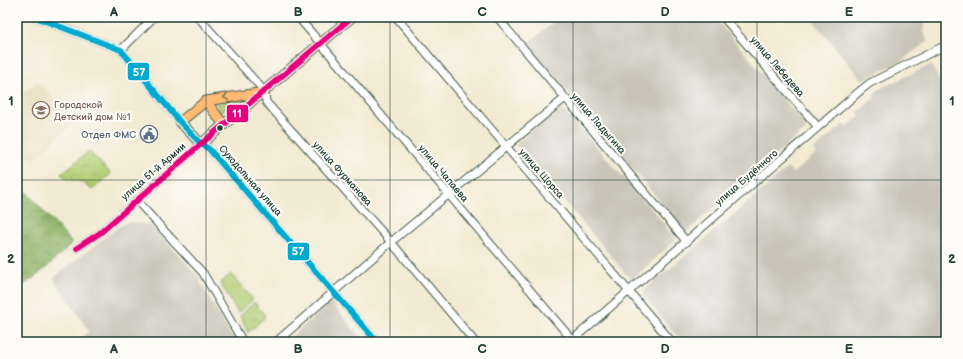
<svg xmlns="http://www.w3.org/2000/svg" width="963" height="359" font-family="'Balsamiq Sans',sans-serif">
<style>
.built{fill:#e7daba}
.industrial{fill:#c8c4b8}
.grass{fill:url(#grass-dots);stroke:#688453}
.forest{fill:url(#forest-crowns);stroke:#56764c}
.park{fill:url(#park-crowns);stroke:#688453}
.pitch{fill:#b0cc72;stroke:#688453}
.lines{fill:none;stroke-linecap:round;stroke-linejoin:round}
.minor-casing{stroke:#3f574c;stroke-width:9}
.major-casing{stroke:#3f574c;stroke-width:11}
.minor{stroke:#fff;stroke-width:7}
.major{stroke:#ffbb71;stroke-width:9}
.bus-1-casing{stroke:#fdfcf7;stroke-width:9}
.bus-2-casing{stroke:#fdfcf7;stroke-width:9}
.bus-1{stroke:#00a9ce;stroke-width:6}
.bus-2{stroke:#e5007d;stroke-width:6}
.oneway{stroke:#84764f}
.grid{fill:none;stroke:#1f3d34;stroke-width:1;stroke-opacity:0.55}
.bus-dot{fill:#1f3d34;stroke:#fdfcf7;stroke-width:1.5}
.labels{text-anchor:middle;stroke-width:4;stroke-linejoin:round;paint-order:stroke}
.street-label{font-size:10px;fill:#1f3d34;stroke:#fdfcf7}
.education-label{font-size:10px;fill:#785e54;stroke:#fdfcf7;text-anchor:start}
.service-label{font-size:10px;fill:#4e5e75;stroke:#fdfcf7;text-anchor:end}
.line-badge{stroke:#fdfcf7;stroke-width:1.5}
.badge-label{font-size:11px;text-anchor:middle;font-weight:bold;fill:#fff}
.neatline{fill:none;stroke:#1f3d34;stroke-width:1.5}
.grid-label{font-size:13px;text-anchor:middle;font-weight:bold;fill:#1f3d34}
</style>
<defs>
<pattern id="grass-dots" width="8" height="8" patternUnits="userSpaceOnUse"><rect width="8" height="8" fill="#b0cc72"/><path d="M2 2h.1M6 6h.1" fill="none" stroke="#8fa75e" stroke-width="1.8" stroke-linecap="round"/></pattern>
<pattern id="forest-crowns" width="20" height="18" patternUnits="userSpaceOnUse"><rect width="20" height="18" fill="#8cb064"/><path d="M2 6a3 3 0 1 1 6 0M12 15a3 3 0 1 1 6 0" fill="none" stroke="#729053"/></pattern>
<pattern id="park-crowns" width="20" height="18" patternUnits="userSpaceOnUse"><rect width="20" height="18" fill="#b0cc72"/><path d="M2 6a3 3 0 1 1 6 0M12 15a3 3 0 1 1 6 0" fill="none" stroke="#8fa75e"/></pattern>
</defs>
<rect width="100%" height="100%" fill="#fdfcf7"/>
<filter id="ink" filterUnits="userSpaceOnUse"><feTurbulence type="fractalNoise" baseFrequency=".025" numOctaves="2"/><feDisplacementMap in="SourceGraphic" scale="8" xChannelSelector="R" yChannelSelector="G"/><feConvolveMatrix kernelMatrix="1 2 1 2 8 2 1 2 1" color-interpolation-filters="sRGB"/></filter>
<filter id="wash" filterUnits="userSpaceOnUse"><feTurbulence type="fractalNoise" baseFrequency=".012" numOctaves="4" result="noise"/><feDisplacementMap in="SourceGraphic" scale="16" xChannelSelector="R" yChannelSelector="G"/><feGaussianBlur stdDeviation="0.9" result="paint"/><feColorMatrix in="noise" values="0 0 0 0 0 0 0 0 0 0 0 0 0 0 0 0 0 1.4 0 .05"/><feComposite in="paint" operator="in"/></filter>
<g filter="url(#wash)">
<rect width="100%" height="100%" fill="#f2ead2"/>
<path class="built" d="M37,81L75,121L36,158L17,154V100Z"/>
<path class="industrial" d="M560,17H714L808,127L686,232L527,44Z
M810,17H925L924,34L928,41L900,62L862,80Z
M931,65L946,92V342H682L643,295L646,289L788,168L793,173L816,154L813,150L844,124L847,127L860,116L858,112L875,97L873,94L881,88Z
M560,107L648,204L676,240L631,280L516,144Z
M128,222L151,225L201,280L200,282L235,342H77L89,331L53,278L120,226Z
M331,302L365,342H285Z"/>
<path class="grass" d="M247,99L232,111L228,106L220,113L217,109L218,103Z"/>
<path class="forest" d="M17,183L21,186L72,243C55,259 39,277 17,288Z"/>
<path class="park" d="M89,151L111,174L92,190L82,182L68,179L61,174Z
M254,302L264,314V318L248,333L240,316Z"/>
<path class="pitch" d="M231,274L252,298V300L238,313L220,283Z"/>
</g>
<g filter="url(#ink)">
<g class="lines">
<defs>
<path id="minor" d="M35,17L121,50L180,122
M198,17L265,92L266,102L391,242L475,342
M298,17L574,342
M396,17L672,342
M497,17L687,242
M723,17L818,127
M121,50L154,17
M136,200L203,273L243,342
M77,248L100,233L201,144L209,149L377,342
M276,342L391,242L565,98
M570,342L861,90L870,83L946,45"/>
<path id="major" d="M265,92L206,101L180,122L201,144L352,17
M206,101L224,125"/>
</defs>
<use href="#minor" class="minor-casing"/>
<use href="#major" class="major-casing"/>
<use href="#minor" class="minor"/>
<use href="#major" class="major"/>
<defs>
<path id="bus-1" d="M35,17L121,50L180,122L201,144L209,149L377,342"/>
<path id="bus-2" d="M77,248L100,233L201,144L352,17"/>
</defs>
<use href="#bus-1" class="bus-1-casing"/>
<use href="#bus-2" class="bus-2-casing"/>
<use href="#bus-1" class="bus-1"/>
<use href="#bus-2" class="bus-2"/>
</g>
<defs><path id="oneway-chevron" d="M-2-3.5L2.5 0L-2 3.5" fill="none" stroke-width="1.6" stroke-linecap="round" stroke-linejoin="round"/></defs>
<use class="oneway" href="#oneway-chevron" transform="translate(226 97) rotate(172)"/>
</g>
<path class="grid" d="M206,17V342M390,17V342M573,17V342M757,17V342M17,180H946"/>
<defs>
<symbol id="school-ring" viewBox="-11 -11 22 22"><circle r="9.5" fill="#fdfcf7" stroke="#8d6e63" stroke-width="1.5"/><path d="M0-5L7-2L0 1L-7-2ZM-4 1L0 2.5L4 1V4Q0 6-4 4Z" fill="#8d6e63"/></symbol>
<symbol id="civic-ring" viewBox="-11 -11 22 22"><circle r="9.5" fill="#fdfcf7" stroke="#5c6f8a" stroke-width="1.5"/><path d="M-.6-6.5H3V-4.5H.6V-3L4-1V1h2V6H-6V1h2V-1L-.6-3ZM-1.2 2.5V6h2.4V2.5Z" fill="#5c6f8a"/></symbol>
</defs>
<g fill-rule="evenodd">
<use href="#school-ring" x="31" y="100" width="20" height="20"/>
<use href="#civic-ring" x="139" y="124" width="20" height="20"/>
</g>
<circle class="bus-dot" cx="220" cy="128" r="3.5"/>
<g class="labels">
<g class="street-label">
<text transform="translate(778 66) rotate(49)" y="4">улица Лебедева</text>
<text transform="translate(599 123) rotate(49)" y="4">улица Ладыгина</text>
<text transform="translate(153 171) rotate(-41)" y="4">улица 51-й Армии</text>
<text transform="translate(343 173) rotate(48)" y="4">улица Фурманова</text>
<text transform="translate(444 173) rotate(50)" y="4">улица Чапаева</text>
<text transform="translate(542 173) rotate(49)" y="4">улица Щорса</text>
<text transform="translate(746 177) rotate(-41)" y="4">улица Будённого</text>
<text transform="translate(251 180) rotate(49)" y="4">Суходольная улица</text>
</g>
<g class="education-label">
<text x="54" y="108">Городской<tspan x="54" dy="12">Детский дом №1</tspan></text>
</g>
<g class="service-label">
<text x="136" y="138">Отдел ФМС</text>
</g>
</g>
<g class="line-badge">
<rect x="127" y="62" width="23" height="19" rx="4" fill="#00a9ce"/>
<rect x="226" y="104" width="23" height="19" rx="4" fill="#e5007d"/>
<rect x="287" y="242" width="23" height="19" rx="4" fill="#00a9ce"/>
</g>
<g class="badge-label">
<text x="139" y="76">57</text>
<text x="237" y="117">11</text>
<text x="298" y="255">57</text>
</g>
<rect width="963" height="359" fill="none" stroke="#fdfcf7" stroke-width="44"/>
<rect x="22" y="22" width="919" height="315" class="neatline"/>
<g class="grid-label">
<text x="114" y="16">A</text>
<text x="298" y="16">B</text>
<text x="482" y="16">C</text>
<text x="665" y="16">D</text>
<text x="849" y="16">E</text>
<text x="11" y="105">1</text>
<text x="952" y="105">1</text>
<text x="11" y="263">2</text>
<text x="952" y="263">2</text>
<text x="114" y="353">A</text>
<text x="298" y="353">B</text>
<text x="482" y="353">C</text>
<text x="665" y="353">D</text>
<text x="849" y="353">E</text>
</g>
</svg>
